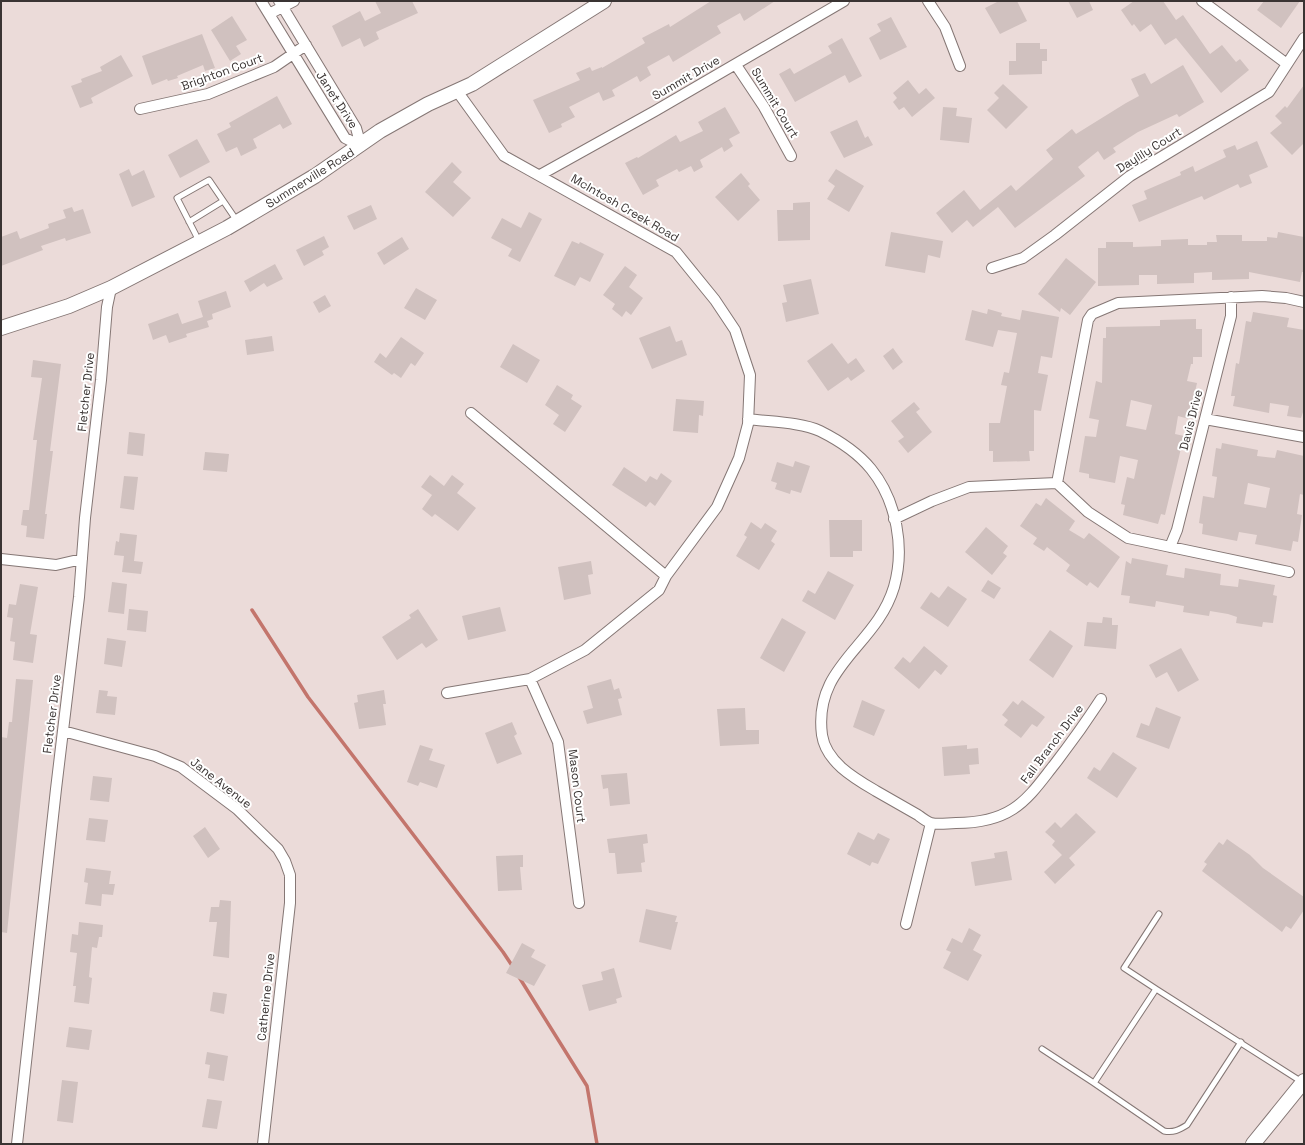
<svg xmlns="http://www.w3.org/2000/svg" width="1305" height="1145" font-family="'Space Grotesk',sans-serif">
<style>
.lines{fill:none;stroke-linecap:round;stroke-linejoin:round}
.stream{stroke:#c3756c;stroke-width:3.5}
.building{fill:#d0c1bf;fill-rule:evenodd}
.lane-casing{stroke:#857775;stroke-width:7}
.street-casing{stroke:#857775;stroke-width:12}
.secondary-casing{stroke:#857775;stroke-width:16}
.lane{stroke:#fff;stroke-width:5}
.street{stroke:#fff;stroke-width:10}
.secondary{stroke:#fff;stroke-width:14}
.labels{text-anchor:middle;stroke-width:4;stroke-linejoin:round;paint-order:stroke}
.street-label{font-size:12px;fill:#3a3433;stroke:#fff}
</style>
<rect width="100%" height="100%" fill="#ebdbd9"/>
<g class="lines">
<path class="stream" d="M252,610L308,697L503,952L513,967
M519,977L587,1086L597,1144"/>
</g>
<path class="building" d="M375,1H412L418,13L376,32L379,39L364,47L360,38L342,47L332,26L360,11L365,21L381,13Z
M711,1H775L744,21L740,13L717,26L721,33L673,62L669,55L647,67L651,75L640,82L637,76L612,90L615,96L603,101L599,92L569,107L575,117L561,124L562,127L549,133L533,100L580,80L576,73L590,67L592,71L602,67V68L645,43L642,38L669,24L670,27Z
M999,1H1017L1027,21L1000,34L985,8Z
M1068,1H1089L1093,10L1077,18Z
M1134,1H1163L1176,20L1183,15L1210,54L1222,45L1236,62L1240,59L1249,70L1221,93L1176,38L1165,45L1151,24L1140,32L1134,24L1132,26L1121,10Z
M1264,1H1300L1281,28L1257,10Z
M232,16L247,40L236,46L241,54L230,61L211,30Z
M891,17L907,47L880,60L869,38L881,31L877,24Z
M202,34L215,68L205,71L203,65L177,76L178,78L168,81L167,79L152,85L142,56Z
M842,38L862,76L849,83L845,75L795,102L779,74L790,68L794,74L832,53L828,46Z
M1016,43H1040V49H1047V61H1042V74L1009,75V61H1016Z
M121,55L133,76L91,98L93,103L80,108L71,86L82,82L81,79L102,71L100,67Z
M1183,65L1204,102L1179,117L1177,114L1138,132L1113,148L1116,152L1104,160L1098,151L1078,167L1085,176L1015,228L998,207L973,227L967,220L952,233L936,213L964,190L980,210L1011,185L1016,191L1053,159L1046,150L1072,129L1076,134L1126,103L1139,96L1131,79L1145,73L1151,84Z
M908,80L919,94L926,88L935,98L912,117L904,107L899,110L893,102L897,98L893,93Z
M1003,84L1028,107L1006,129L987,110L999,98L994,93Z
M1304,85V143L1292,155L1270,133L1282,123L1275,116L1285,106L1287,108Z
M277,96L292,124L283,129L280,124L253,139L257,148L241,156L237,147L226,152L217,134L231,127L229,123Z
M725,107L740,133L729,139L733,146L724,152L722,147L700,160L703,167L694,172L691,166L679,172L677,169L656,180L659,186L643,195L625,163L637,157L638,158L676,135L680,142L703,131L698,122Z
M943,107L957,108L956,116L972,118L969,143L940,140Z
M857,120L865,138L868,136L873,145L844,158L830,132Z
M197,139L210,162L180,178L168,155Z
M1257,141L1268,167L1249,175L1252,183L1240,188L1238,184L1204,200L1202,196L1192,200L1139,222L1132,205L1147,199L1144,191L1181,175L1180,172L1193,166L1195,172L1226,157L1223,150L1235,145L1237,150Z
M452,162L462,172L453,182L471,198L453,217L425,192Z
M129,169L132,176L144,170L155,197L132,207L119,174Z
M836,169L864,186L849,212L827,199L835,186L828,181Z
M741,173L750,184L748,186L760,200L738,221L715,197Z
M810,202V240L778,241L777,210H793V203Z
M371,205L377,219L354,230L347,216Z
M72,207L74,212L83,209L91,233L66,241L65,238L41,246L43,250L1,266V237L17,231L20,239L49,228L48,224L66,218L63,210Z
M529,212L542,219L520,262L508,256L512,249L491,238L502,218L521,228Z
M891,232L943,241L940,258L928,255L925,273L885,266Z
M1278,232L1304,237V272H1302L1300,282L1249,272V279L1212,280V272L1194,273V283L1157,284V275H1139V285L1098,286V248H1106V242H1133V247L1161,246V240L1188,239V245H1207V242H1217L1216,235H1242V241H1267V237L1277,238Z
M324,236L329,247L322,251L324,255L304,266L296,250Z
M402,237L409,249L384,265L377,253Z
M572,241L579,244L580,242L604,254L590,282L580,277L575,286L554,276Z
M1066,258L1096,282L1070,315L1061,308L1060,312L1038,294Z
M275,264L283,279L267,287L264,283L250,292L244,281Z
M625,266L637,275L629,287L643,298L631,315L626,311L622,317L612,309L615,304L603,295Z
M811,279L819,314L786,322L782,303L787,302L783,285Z
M416,288L437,300L425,320L404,308Z
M226,291L231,307L212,314L213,319L207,321L209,327L186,334L187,337L169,343L166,335L153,340L148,324L178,313L182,324L203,317L198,301Z
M325,295L331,306L319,313L313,302Z
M988,309L1002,313L1001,316L1020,320L1022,310L1059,317L1052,358L1041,356L1038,373L1048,375L1041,411L1034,410V451H1029L1030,461L993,462V451H989V423H1000L1007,386L1001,385L1004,372L1009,373L1017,333L998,330L993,347L965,340L972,310L987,314Z
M1253,312L1289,318L1287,327L1304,330V409L1301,418L1287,416L1289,406L1270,403L1269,413L1233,406L1235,396H1231L1236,363L1239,364L1246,321L1251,322Z
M1196,319V329H1202V357H1193V364H1191L1187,381L1197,383L1189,419L1178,416L1175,434L1184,436L1165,515L1161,514L1158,524L1123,515L1125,505L1121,504L1127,477L1134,479L1138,460L1120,456L1115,483L1089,478V474L1079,472L1085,436L1096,437L1099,420L1089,418L1096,381L1102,383L1103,338H1106V327L1160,326V320ZM1131,400L1152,405L1146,430L1126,426Z
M670,326L676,342L682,340L687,355L652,369L639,338Z
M272,336L274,351L247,355L245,340Z
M401,337L424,353L415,366L411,363L401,378L394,373L392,375L374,362L380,353L386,358Z
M832,343L848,364L856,358L865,371L851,381L848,377L828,391L807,361Z
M513,344L540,360L527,383L500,367Z
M893,348L903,362L893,370L883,356Z
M33,360L61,364L50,451H53L45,514H47L44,539L26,537L27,526L21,525L23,510H29L37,440H33L42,378L31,377Z
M557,385L573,395L571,399L582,406L565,432L553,424L559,415L545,405Z
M676,399L704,401L703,416L699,415L698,433L673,431Z
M914,402L920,409L916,412L932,432L908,453L898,441L904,437L891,421Z
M129,432L145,434L143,456L127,454Z
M1222,443L1258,450L1257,456L1275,458L1277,450L1304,456V495L1300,494L1297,514L1302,515L1298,542L1293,541L1291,551L1255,544L1257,535L1239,532L1237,541L1202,534L1203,524L1199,523L1203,496L1214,498L1217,477L1212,476L1216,448L1221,449ZM1248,483L1270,488L1266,508L1244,504Z
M205,452L229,454L227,472L203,470Z
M795,461L810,466L801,493L791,490L790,494L775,489L777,483L771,481L777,462L793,467Z
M624,467L646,482L650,476L657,480L661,473L672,481L655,506L650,502L646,507L612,485Z
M430,475L444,486L452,475L464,484L457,493L476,508L458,531L435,514L432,517L422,509L432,495L421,487Z
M124,476L138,477L134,510L120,508Z
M1046,498L1075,521L1069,530L1084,539L1089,533L1120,557L1098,588L1090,582L1087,586L1066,571L1070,565L1047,547L1044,551L1033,544L1037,538L1020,526L1036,503L1041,506Z
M829,520H862V551H853V557H830Z
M751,522L761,529L765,523L777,531L771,541L775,544L759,570L736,556L747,537L744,535Z
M986,527L1008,546L1003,553L1007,556L992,575L965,552Z
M120,533L137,535L134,561L143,562L141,574L122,572L124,556L114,555L116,541L119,542Z
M1132,558L1168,565L1166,575L1184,578L1185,568L1221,574L1220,585L1238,587L1239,579L1275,585L1273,595L1277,596L1273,623L1263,622L1262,627L1236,623L1237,617L1228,614L1210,611L1209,616L1183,612L1184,606L1156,601L1155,607L1129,603L1130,596L1121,595L1126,561L1131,564Z
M591,561L593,574L588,575L591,594L564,600L558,567Z
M828,571L854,585L835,620L802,601L808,590L815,594Z
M988,580L1001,588L994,599L981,591Z
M112,582L127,584L124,614L108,612Z
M20,584L38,587L30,634L37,635L33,663L13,660L15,642L10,641L13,618L7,617L9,604L16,605Z
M948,586L967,599L948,627L920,608L931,592L939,598Z
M500,607L506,631L468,640L462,616Z
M129,609L148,611L146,632L127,630Z
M418,609L438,640L426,648L422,643L397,660L382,637L411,618L409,615Z
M1103,617L1112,618V625H1118L1116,649L1084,646L1087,622L1102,623Z
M782,618L806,632L784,672L760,658Z
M1050,630L1073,646L1053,678L1029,660Z
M107,638L126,641L122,667L104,664Z
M924,646L948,666L941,675L935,670L919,689L894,668L903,657L910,663Z
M1181,648L1199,680L1178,692L1167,672L1156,678L1149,665Z
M16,679L33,680L7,933L1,932V737L7,738L9,722H12Z
M611,679L614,690L619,688L622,698L618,699L622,715L587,724L583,711L593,708L587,686Z
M99,690L108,691L107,696L117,697L115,715L96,713Z
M384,690L386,704H383L386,725L359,729L354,703L358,702L357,695Z
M862,700L885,710L874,736L853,727Z
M1022,700L1045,717L1037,727L1032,724L1021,738L1004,725L1008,720L1002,715L1013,701L1018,705Z
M1156,707L1181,717L1169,749L1136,737L1141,723L1149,726Z
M745,708L746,730H759V744L720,746L717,709Z
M512,722L517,734L514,736L522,754L497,764L485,733Z
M420,745L433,749L429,760L445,765L437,788L420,782L418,786L407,782Z
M967,745V749L978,748L979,764L969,765L970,774L944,776L942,747Z
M1113,752L1137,768L1117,798L1087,778L1094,767L1100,771Z
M627,773L630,804L610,806L608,788L603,789L601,775Z
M93,776L112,778L109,802L90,800Z
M1076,813L1096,832L1069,858L1075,865L1055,884L1044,872L1062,855L1052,845L1055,841L1045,832L1055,822L1061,828Z
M89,818L108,820L105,842L86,840Z
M205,827L220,849L208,858L193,836Z
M858,832L874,840L878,833L890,839L878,864L872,862L870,866L847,854Z
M647,834L648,843L643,844L645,862L641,863L642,872L617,874L615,853H609L607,839Z
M1227,839L1250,855L1263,868L1304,897V910L1291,929L1286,926L1282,932L1202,871L1207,864L1204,862L1219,842L1223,845Z
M1007,851L1012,880L975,886L971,862L995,858L994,853Z
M523,855V867H520L522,890L498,891L496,856Z
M86,868L111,871L109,884H115L113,895L102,894L101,906L85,904L88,883L84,882Z
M220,900L231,901L229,958L213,956L217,922H209L211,907H219Z
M646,909L677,916L675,922H678L671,950L639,942Z
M79,922L103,925L102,937H99L97,948L92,947L89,977L92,978L89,1004L74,1002L76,986H73L77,953L70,952L72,934L78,935Z
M969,928L981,935L973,950L982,955L968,981L943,968L951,952L946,950L952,938L962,943Z
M522,943L535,950L531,957L546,965L534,986L506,973Z
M614,968L622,997L616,999L617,1003L589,1011L582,985L603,980L601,972Z
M213,992L227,994L224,1014L210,1011Z
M69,1027L92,1030L89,1050L66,1047Z
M207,1052L228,1056L224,1081L208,1078L210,1065L205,1064Z
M62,1080L78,1082L73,1123L57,1121Z
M207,1099L222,1101L217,1129L202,1127Z"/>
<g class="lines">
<defs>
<path id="lane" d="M189,222L223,201
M199,241L177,198L209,180L237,221
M1156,989L1124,968L1159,914
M1241,1042L1187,1125C1179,1130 1173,1133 1164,1131L1094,1083L1156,989L1302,1082
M1042,1049L1094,1083"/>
<path id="street" d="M261,1L345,138L361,146
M279,1L356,128L361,146
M928,1L945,27L960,66
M1202,1L1287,64
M269,14L294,1
M736,65L764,107L791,156
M140,109L208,94L274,67L306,45
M540,175L655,111L844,1
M992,268L1023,258L1055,235L1130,176L1269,92L1304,38
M471,413L666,576
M748,419C769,422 801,422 820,431C838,440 858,453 871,469C897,501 905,549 894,587C876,647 813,665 822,735C826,762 854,778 876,791C890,799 904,807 918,815C922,818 927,822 931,823C938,825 948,823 956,823C976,823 996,820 1013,809C1030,798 1042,780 1054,765C1071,743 1086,722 1101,699
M1205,419L1304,437
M894,519L932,501L969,487L1057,483
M1170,547L1177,530L1231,316V297
M1,559L56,565L82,559
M1289,572L1128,538L1088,512L1057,483L1088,320L1092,314L1118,303L1262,296L1286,298L1304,302
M530,679L558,742L579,903
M447,693L530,679L585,650L659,590L666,576L717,507L739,458L748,424L750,375L735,330L715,300L676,252L504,156L457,91
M63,731L155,756L181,767L237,809L278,849L285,861L290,875V903L263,1144
M906,924L931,823
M17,1144L56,789L79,597L85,518L101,380L107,307L111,288"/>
<path id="secondary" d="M1,328L69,306L111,288L227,228L315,176L380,131L428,104L472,84L604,1
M1253,1144L1304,1081"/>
</defs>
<use href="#lane" class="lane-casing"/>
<use href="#street" class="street-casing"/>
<use href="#secondary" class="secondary-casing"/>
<use href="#lane" class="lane"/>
<use href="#street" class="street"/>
<use href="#secondary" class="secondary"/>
</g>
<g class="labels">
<g class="street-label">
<text transform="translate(222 72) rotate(-20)" y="4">Brighton Court</text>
<text transform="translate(686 78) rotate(-30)" y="4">Summit Drive</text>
<text transform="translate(337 100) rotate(57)" y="4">Janet Drive</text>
<text transform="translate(775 103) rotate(59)" y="4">Summit Court</text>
<text transform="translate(1149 150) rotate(-32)" y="4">Daylily Court</text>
<text transform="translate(310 178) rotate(-32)" y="4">Summerville Road</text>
<text transform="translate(625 208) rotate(30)" y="4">McIntosh Creek Road</text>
<text transform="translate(86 392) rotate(-84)" y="4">Fletcher Drive</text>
<text transform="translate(1191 420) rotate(-76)" y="4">Davis Drive</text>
<text transform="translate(52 714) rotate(-83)" y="4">Fletcher Drive</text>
<text transform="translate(1052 744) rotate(-53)" y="4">Fall Branch Drive</text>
<text transform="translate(221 783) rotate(38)" y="4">Jane Avenue</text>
<text transform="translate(577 786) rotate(83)" y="4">Mason Court</text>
<text transform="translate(266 997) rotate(-84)" y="4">Catherine Drive</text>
</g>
</g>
<rect width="1305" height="1145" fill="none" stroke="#3a3433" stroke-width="4"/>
</svg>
